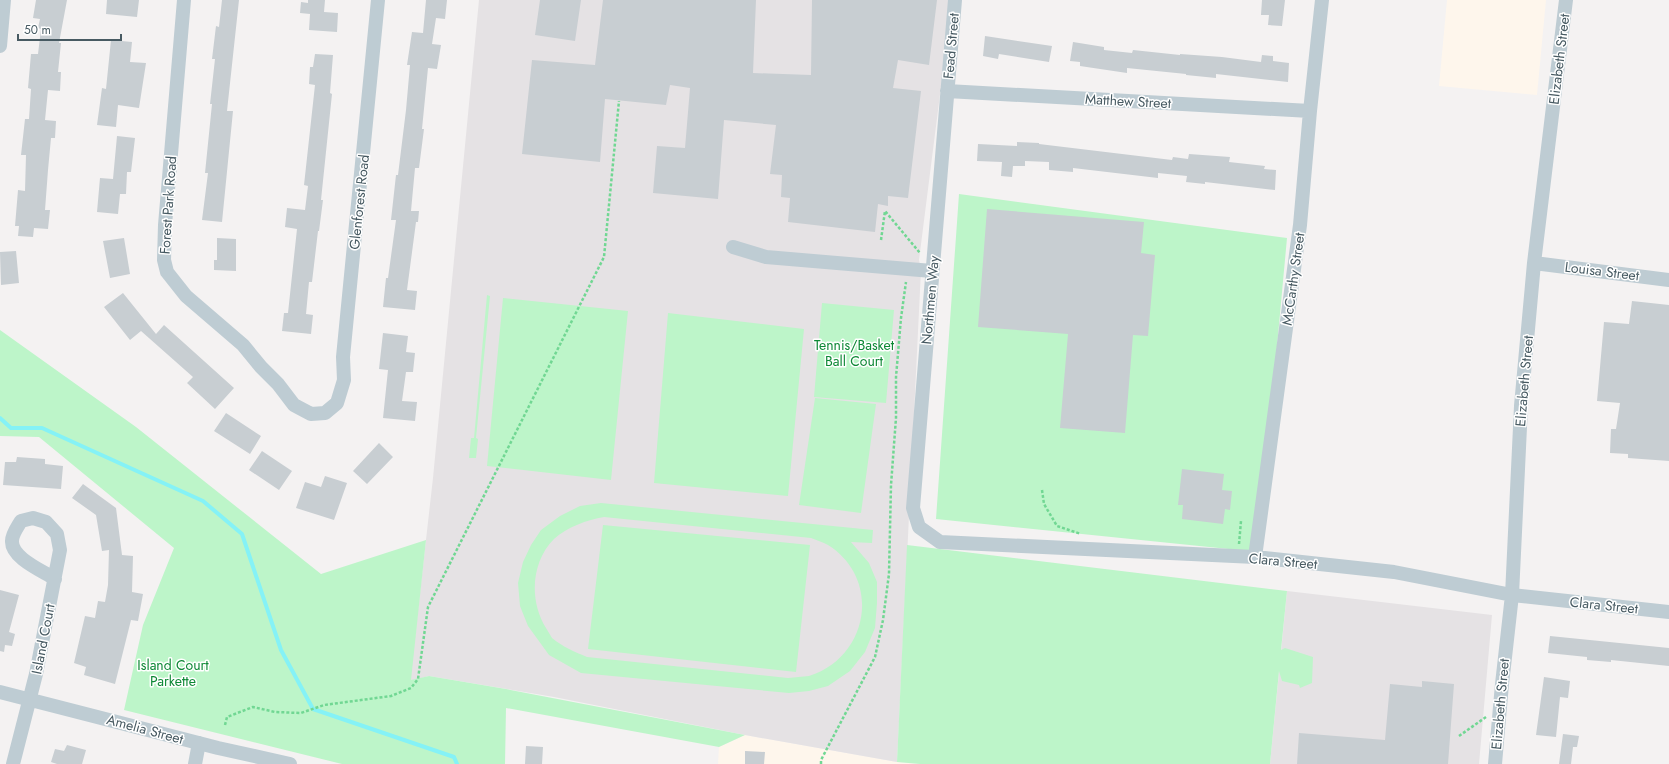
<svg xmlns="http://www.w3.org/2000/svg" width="1669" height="764" font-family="Jost,sans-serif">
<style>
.commercial{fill:#fef6ec}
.education{fill:#e5e2e4}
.green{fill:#bdf5c9;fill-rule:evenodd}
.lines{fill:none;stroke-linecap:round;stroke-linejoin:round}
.stream{stroke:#85f2f6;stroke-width:4}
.building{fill:#c8ced2}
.path{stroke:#71d793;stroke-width:2.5;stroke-dasharray:3 2;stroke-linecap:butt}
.minor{stroke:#beccd3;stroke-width:14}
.labels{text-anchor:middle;stroke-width:3;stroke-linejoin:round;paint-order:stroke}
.street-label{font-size:14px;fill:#475a62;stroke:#fff}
.park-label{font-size:14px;fill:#0d8835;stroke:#fff}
</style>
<rect width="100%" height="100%" fill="#f4f2f2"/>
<path class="commercial" d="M1447,0H1546L1537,95L1439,86Z
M745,735L897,762L920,764H718L719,747Z"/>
<path class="education" d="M479,0H952L919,260L921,270L897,762L745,735L554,697L429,676L410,681L433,478Z
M1287,591L1492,615L1479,764H1270Z"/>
<path class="green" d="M959,194L1287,238L1258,552L936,519Z
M487,295L490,296L476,438L478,439L476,458H469L471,438H474Z
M503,298L628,311L611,480L487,466Z
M822,303L894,310L886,403L814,397Z
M668,313L804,329L788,496L654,483Z
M0,330L136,427L321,574L426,540L411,680L429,676L506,689L745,735L719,747L506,708L505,764H342L124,710L143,625L174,548L39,437L0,436Z
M815,398L876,404L861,513L799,505Z
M601,503L873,530L872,543L851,542L869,563L877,582V603L875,628L865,652L850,671L828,686L809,691L789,693L581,673L549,655L528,626L520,606L518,583L523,562L531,545L541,530L560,516L580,506ZM604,517L811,538C816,540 823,542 828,545C882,579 869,657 809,676C802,677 795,677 788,678L587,657C575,652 563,647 552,638C550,635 548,631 546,628C529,601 531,562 554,539C567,527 587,520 604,517Z
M603,525L810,545L796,672L588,649Z
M907,545L1287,591L1281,650L1285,648L1313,657L1312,683L1300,688L1299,685L1282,681L1279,671L1270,764H920L897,762Z"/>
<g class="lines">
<path class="stream" d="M0,418L11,428H42L203,501L242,534L281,650L313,709L454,757L457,764"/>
</g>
<path class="building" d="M36,0H67L59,43H61L58,72H61L60,91L48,90L45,120L56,121L55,138H51L48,170L45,210H50L48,229L34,228L33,237L18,236L19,226H15L18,190L25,191L26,155H21L25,119H29L31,89L28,88L31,54H38L41,29L38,28L40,19L33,18Z
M107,0H139L137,17L106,14Z
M222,0H239L227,111H233L222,222L202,220L208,173H205L212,104H210L215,59H212L216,26L219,27Z
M308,0H325L324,12L338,13L337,32L309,30L310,14L300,13L301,2L308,3Z
M426,0H447L445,19L436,18L432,44L441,45L437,69L428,68L422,129H424L419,168H415L411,211H419L418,222H416L407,290L417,291L415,310L383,307L386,278H388L396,220H391L396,175H398L406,110L410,65H407L412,32L423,33Z
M540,0H581L575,41L535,35Z
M603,0H756L753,73L811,75L812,0H937L929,65L898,60L893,88L921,91L908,198L888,196V206L878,204L875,232L788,222L790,198L781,197L782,175L770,174L776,125L724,120L718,199L653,193L657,146L685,148L690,88L670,85L666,105L605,99L600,162L522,154L532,60L595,65Z
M1262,0H1285L1282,26L1268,25L1269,15H1261Z
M985,36L1052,46L1049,62L999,54L998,59L983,56Z
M111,40L132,42L130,62L146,63L139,108L118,105L116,127L97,125L102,88L106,89Z
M1073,42L1104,47V50L1132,53L1133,50L1180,55V54L1222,57L1261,62L1262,55L1273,56V61L1289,63L1288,82L1216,74V78L1186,75V74L1127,68V73L1080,66V62L1070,61Z
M315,54L333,55L330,93L332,94L321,200H323L319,231H318L312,282H309L306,314L313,315L311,334L282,331L284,313H288L297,229L285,227L287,208L305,210L308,186L304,185L315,85L309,84L310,67H313Z
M117,136L135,138L131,172H127L126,194H120L118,214L97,212L100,178L113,179Z
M1017,142L1039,143V144L1172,160L1173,157L1188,159L1189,154L1230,157L1229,162L1265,166L1264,169L1276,170L1275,190L1205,182V184L1186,182L1187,176L1158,173V178L1073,168V172L1049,170V162L1025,161V166H1013L1012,177L1001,176L1002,162L977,161L978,144L1017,146Z
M987,209L1144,222L1141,253L1155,255L1148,336L1133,335L1125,433L1060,428L1068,334L978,327Z
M124,238L130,274L110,278L103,241Z
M217,238L236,239V271L214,270V260H217Z
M16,251L19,283L1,285L0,252Z
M123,293L156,334L164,325L234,388L215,409L187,383L193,377L141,331L130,340L104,307Z
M1632,301L1669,305V461L1628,458V454L1610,453L1611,429H1616L1620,403L1597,401L1604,322L1629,324Z
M383,333L408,336L406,352L415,353L413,372H406L402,401L417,402L415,421L383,418L388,370L379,369Z
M226,413L261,436L250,454L214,431Z
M379,443L393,457L367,484L353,471Z
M262,451L292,471L279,490L249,470Z
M17,457L45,459V464L63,466L61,489L3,485L5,462H16Z
M1182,469L1224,474L1222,490L1232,491L1230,510L1225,509L1223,524L1182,519L1183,505H1178Z
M325,476L347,483L334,520L296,508L305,482L321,487Z
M83,484L116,508L122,555L133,556L132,592L143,594L138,621L131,620L115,684L84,675L86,667L74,663L85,616L95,618L98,601L105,602L108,585L109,550L102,551L96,515L72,498Z
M0,590L19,595L9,632L15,634L12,646L5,645L4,652L0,651Z
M1550,636L1669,648V666L1611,660V662L1587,660V657L1548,653Z
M1544,677L1570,681L1568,698L1560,697L1556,737L1536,735Z
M1422,681L1454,684L1448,764H1297L1299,733L1385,740L1390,684L1422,687Z
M1563,734L1579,736L1577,747H1573L1571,764H1559Z
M67,745L86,750L82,764H57L51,762L55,749L64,751Z
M526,746L543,747L542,764H525Z
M745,751L765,752L764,764H745Z"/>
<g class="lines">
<path class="path" d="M881,240L885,211L920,253
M1042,490L1044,504L1057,526L1081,534
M1239,544L1241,521
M225,725L227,717L253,707L275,712L301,713L324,705L391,696L411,688L418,679L428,607L604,257L619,101
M1459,736L1486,717
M821,764V760L875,657L883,620L889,574L891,485L896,418V377L901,318L906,282"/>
<path class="minor" d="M184,0L165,225L164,260L167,272L186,296L243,345L261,367L278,384L294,405L311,414L325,413L337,403L344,380L343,357L378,0
M955,0L913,508L919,527L940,542L1255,557L1394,572L1512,595L1669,612
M0,46L4,0
M947,91L1310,111
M733,247L766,257L932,271
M1534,263L1669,280
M1255,557L1300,225L1310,111L1322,0
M0,692L218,748L290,764
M13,764L36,674L60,550L57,534L46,522L33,518L21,521C17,528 12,534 12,541C11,558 43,571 55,579
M195,764L199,743
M1495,764L1502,684L1512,595L1521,406L1534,263L1566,0"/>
</g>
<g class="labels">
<g class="street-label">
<text transform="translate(951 46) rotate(-85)" y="5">Fead Street</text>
<text transform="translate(1559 59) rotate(-83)" y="5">Elizabeth Street</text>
<text transform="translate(1128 101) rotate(3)" y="5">Matthew Street</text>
<text transform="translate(359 202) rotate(-84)" y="5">Glenforest Road</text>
<text transform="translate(168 205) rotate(-86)" y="5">Forest Park Road</text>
<text transform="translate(1602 271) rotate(7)" y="5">Louisa Street</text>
<text transform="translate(1293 279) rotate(-82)" y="5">McCarthy Street</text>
<text transform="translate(930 300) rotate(-85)" y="5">Northmen Way</text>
<text transform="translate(1524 381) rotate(-85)" y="5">Elizabeth Street</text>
<text transform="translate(1283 561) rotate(5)" y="5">Clara Street</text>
<text transform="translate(1604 605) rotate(6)" y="5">Clara Street</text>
<text transform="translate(43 639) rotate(-79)" y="5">Island Court</text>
<text transform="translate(1500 704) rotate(-85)" y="5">Elizabeth Street</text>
<text transform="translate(145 729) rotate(15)" y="5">Amelia Street</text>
</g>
<g class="park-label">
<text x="854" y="350">Tennis/Basket<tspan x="854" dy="16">Ball Court</tspan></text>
<text x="173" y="670">Island Court<tspan x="173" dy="16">Parkette</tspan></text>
</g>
</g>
<path d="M18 34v6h103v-6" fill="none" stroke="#475a62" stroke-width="2"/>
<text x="24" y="34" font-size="12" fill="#475a62" stroke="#ffffff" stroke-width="3" paint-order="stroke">50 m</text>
</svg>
